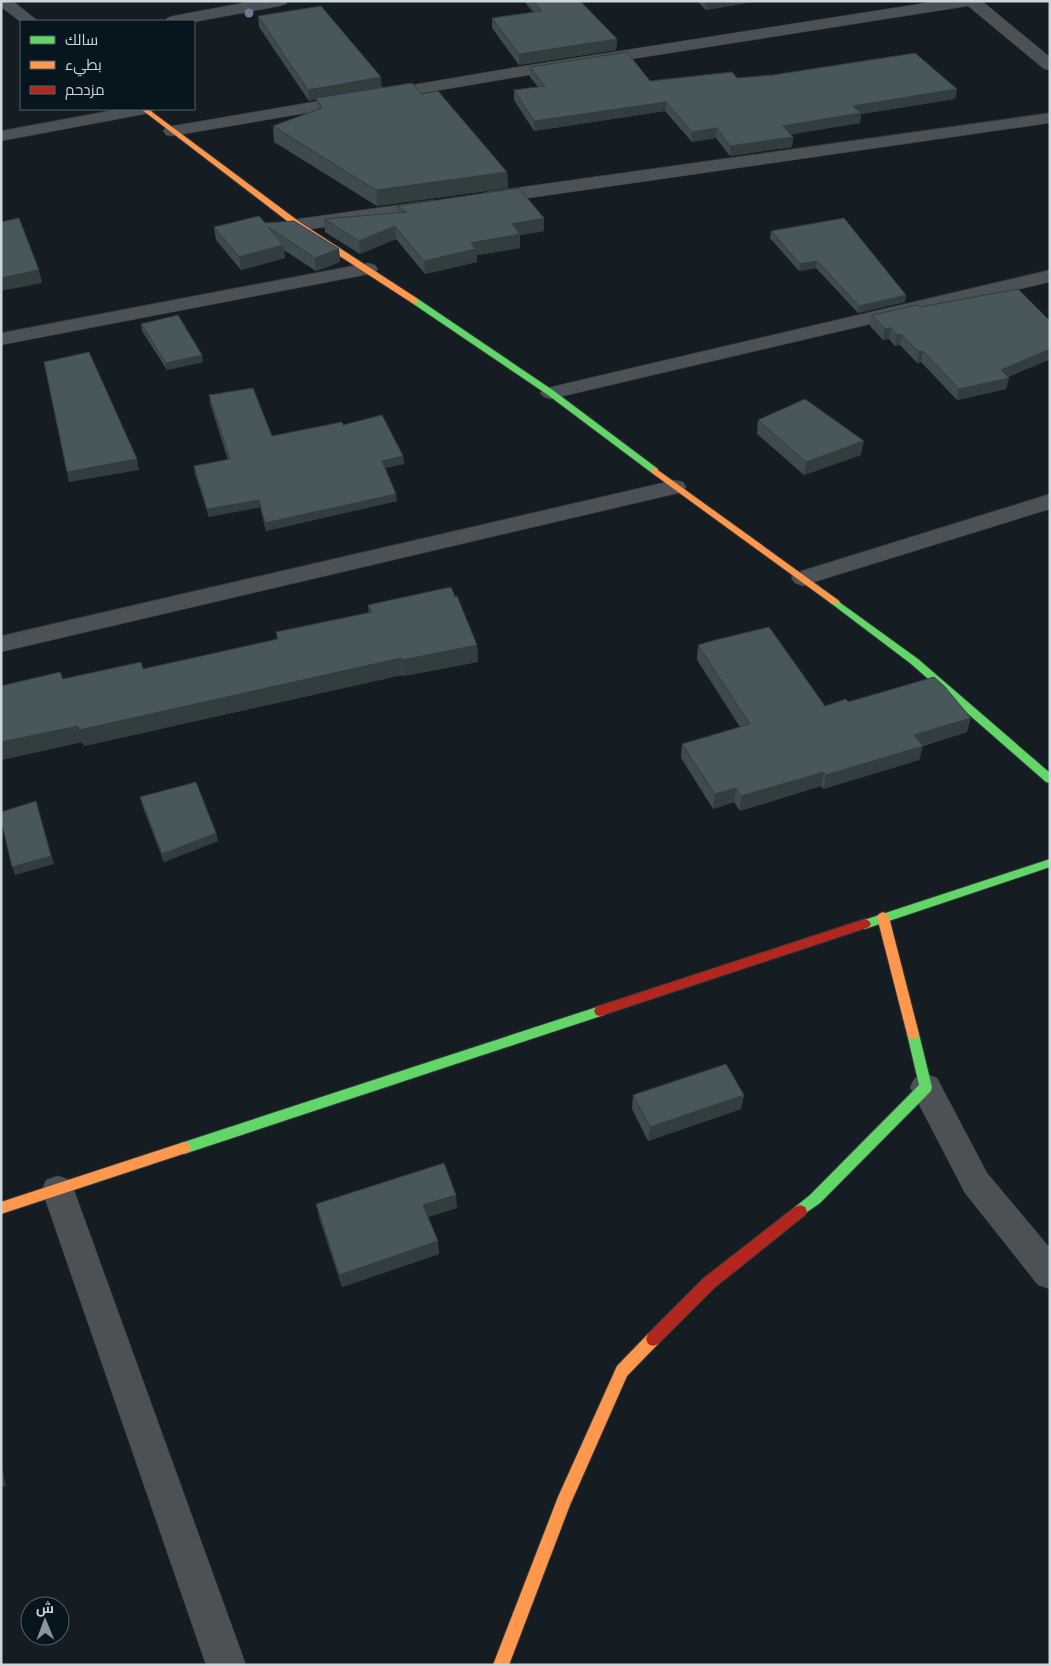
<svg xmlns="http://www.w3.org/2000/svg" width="1051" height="1666" font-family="Helvetica,Cairo,sans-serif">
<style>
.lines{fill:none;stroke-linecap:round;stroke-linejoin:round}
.street-casing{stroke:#32383d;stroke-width:1}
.fast-casing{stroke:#32383d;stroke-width:2}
.slow-casing{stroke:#32383d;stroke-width:2}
.jam-casing{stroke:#32383d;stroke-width:2}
.street{fill:#4b5155;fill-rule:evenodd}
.fast{fill:#63d668;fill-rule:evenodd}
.slow{fill:#ff974d;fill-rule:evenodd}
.jam{fill:#b3261e;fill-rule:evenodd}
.tree{fill:#717798}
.wall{fill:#3d4b4f}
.shaded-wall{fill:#323d40}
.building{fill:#47575c;stroke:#323d40}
</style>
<rect width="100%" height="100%" fill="#151d22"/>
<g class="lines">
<defs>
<path id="street" d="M1,1H13L38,21L21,22L1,7Z
M253,1H288L286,4L280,6L194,22L165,21L167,18L173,16Z
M938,1H982L1050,57V70L1044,69L968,6L511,78L172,136L166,135L163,131L166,127L172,126L511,68Z
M119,109H154L151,113L145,114L1,141V131Z
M1050,113V123L487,204L480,202L478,198L480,194L487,192Z
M434,200L441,202L443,206L441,210L298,231L291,229L289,225L291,221L298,219Z
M368,263L375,265L378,269L375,273L1,345V333Z
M1050,270V282L551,399L544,397L540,393L544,389L551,387Z
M675,480L683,482L686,487L683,492L1,652V636Z
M1050,494V509L811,583L803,586L795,583L791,578L795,573Z
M926,1074L937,1078L987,1173L1050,1248V1289L1038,1285L965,1193L910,1087L915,1078Z
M58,1176L70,1180L74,1190L246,1665H206L42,1190L46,1180Z"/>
<path id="fast" d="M412,299H418L554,391L658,469V473H652L548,395L412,303Z
M835,599L918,659L1050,773V783L1046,782L910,663L832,604L830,602L832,600Z
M1050,859V867L865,929L861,927L859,924L861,921Z
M600,1006L604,1007L606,1011L604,1015L184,1154L179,1152L177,1148L179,1144L184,1142Z
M913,1029L917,1030L919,1034L932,1087L931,1091L820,1203L800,1217L795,1215L793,1211L795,1207L810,1195L919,1085L907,1034L909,1030Z"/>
<path id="slow" d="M141,109H148L301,223L418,299V303H412L295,227Z
M655,468L838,600L840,602L838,604H832L652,473V469Z
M883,912L887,914L889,917L919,1034L917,1038L913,1039L909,1038L907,1034L877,917L879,914Z
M184,1142L189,1144L191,1148L189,1152L1,1214V1202Z
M653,1332L658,1334L660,1339L658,1344L627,1376L570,1505L509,1665H493L558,1497L617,1366L648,1334Z"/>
<path id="jam" d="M865,919L869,921L871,924L869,927L600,1016L596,1015L594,1011L596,1007Z
M800,1205L805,1207L807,1211L805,1215L714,1288L658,1344L653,1346L648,1344L646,1339L648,1334L704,1278L795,1207Z"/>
</defs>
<use href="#street" class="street-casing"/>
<use href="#fast" class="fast-casing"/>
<use href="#slow" class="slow-casing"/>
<use href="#jam" class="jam-casing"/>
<use href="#street" class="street"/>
<use href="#fast" class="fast"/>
<use href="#slow" class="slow"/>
<use href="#jam" class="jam"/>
</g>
<circle class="tree" cx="249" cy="13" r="4.5"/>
<path class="wall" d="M524,1H580L617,39L616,50L519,65L492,28V18L533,12Z
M697,1H758L706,10Z
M258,16L381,88L422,94L507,172L508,188L377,206L274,142L273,126L317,110L316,99L309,101L259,27Z
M530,67L650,81L737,78L957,89L955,99L861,114L860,123L791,134L793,137L792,147L730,156L716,138L692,142L665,111L534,131L514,100V90L538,87L530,77Z
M397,206L544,218V231L520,235V248L477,255V262L425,274L396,239L360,254L325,232L324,219L397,213Z
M265,223L339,249L340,262L316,271L284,250L285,258L241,270L216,240L214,227Z
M771,231L906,295L905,302L858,313L816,268L799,271L770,238Z
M920,307L1050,321V359L1008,377L1009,378L1006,389L957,400L921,362L917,363L900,345L895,346L889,339L883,340L870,326L872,315Z
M141,324L203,362L167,370L142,331Z
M209,395L272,436L343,425L403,456L404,464L385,468L397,501L266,531L260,507L209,517L195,474L194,466L228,460L210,403Z
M758,420L861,455L804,475L757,434Z
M368,605L477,645L478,662L403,676L402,675L84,746L82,742L1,760V686L63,679L143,669L277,639L276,632L369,613Z
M698,645L825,706L848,702L967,732L923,746L919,760L823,789L821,786L740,811L734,802L713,809L681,758L682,744L740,727L697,660Z
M140,797L216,833L218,841L164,862L142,805Z
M633,1095H744L741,1109L648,1141L632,1109Z
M316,1204L457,1208L428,1217L439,1254L342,1287L319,1217Z"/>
<path class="shaded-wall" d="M707,1H758L706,10Z
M617,39L616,50L519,65V54Z
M381,77L382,88L316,98V99L309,101L308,90Z
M957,89L955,99L861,114L860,123L782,136L783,126L853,106Z
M666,102L665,111L534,131V121Z
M717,128L716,138L692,142V132Z
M793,137L792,147L730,156V146Z
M507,172L508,188L377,206L376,190Z
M544,218V231L520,235V248L477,255V262L425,274L424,261L471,243L512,224Z
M395,226L396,239L360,254L359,241Z
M283,245L285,258L241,270L239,257Z
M339,249L340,262L316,271L315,258Z
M817,261L816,268L799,271L800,264Z
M39,270L42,283L1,291V278Z
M906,295L905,302L858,313L859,306Z
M891,328L889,339L883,340L885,329Z
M897,335H902L900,345L895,346Z
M1050,349V359L1001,380L1009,378L1006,389L957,400L959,389L1001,370Z
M923,351L921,362L917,363L919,352Z
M202,355L203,362L167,370L166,363Z
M864,441L861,455L804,475L806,462Z
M403,456L404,464L382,468V461Z
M137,459L139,470L69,482L67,472Z
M396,494L397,501L266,531L265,523Z
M259,500L260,507L209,517L207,509Z
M477,645L478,662L403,676L402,660Z
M401,658L402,675L84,746L82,742L1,760V742L78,726Z
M971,718L967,732L911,749L914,735Z
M923,746L919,760L823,789L826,775Z
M824,772L821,786L740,811L741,796Z
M736,788L734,802L713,809L715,794Z
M36,801L54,864L15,875L12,867Z
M216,833L218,841L164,862L162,854Z
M744,1095L741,1109L648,1141L650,1127Z
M456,1195L457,1208L424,1218L423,1205Z
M438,1241L439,1254L342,1287L339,1275Z
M1,1462L6,1486L1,1487Z"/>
<path class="building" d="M533,1H580L617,39L519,54L492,18L542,11Z
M321,6L381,77L308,90L258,16Z
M627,52L650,81L732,72L737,78L773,75L915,53L957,89L853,106L861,113L783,126L793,137L730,146L717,128L692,132L666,102L534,121L514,90L545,86L530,67Z
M412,83L422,94L438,91L507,172L376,190L273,126L322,108L316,98Z
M519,188L544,218L512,224L520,234L471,243L476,249L424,261L395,226L359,241L324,219L407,212L397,206Z
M259,216L265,223L294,221L339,249L315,258L268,227L283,245L239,257L214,227Z
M19,218L39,270L1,278V222Z
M844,218L906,295L859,306L817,261L800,264L771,231Z
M1018,289L1050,321V349L1001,370L1009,378L959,389L923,351L919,352L902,335H897L891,328L885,329L872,315L917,305L920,307Z
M178,315L202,355L166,363L141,324Z
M89,352L137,459L67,472L44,362Z
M253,388L272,436L342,422L343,425L382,415L403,456L382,461L396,494L265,523L259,500L207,509L194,466L230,459L209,395Z
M805,399L864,441L806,462L758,420Z
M451,587L455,597L457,596L477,645L402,660L401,658L79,730L78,726L1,742V686L60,672L63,679L141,662L143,669L278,639L276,632L372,612L368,605Z
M769,627L825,706L846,699L848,702L934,677L945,687L971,718L914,735L923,746L826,775L824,772L741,796L736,788L715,794L682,744L750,724L698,645L715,640Z
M196,782L216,833L162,854L140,797Z
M36,801L51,856L12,867L1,820V812Z
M726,1064L744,1095L650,1127L633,1095Z
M444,1163L456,1195L423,1205L438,1241L339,1275L316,1204Z"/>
<rect width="1051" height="1666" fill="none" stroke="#ccd6dd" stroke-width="5"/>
<rect x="20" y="20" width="175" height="90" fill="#06151e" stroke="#55626a"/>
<rect x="30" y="36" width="25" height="8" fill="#63d668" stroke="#55626a"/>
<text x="65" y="45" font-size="15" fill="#ccd6dd">سالك</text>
<rect x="30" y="61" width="25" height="8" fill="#ff974d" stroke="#55626a"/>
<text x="65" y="70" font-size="15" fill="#ccd6dd">بطيء</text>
<rect x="30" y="86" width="25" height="8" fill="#b3261e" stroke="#55626a"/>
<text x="65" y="95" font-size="15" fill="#ccd6dd">مزدحم</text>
<g transform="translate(45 1621) rotate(359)"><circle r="24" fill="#06151e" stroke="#55626a"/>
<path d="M0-4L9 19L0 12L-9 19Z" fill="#8c959c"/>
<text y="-8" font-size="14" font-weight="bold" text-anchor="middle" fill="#ccd6dd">ش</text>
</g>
</svg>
